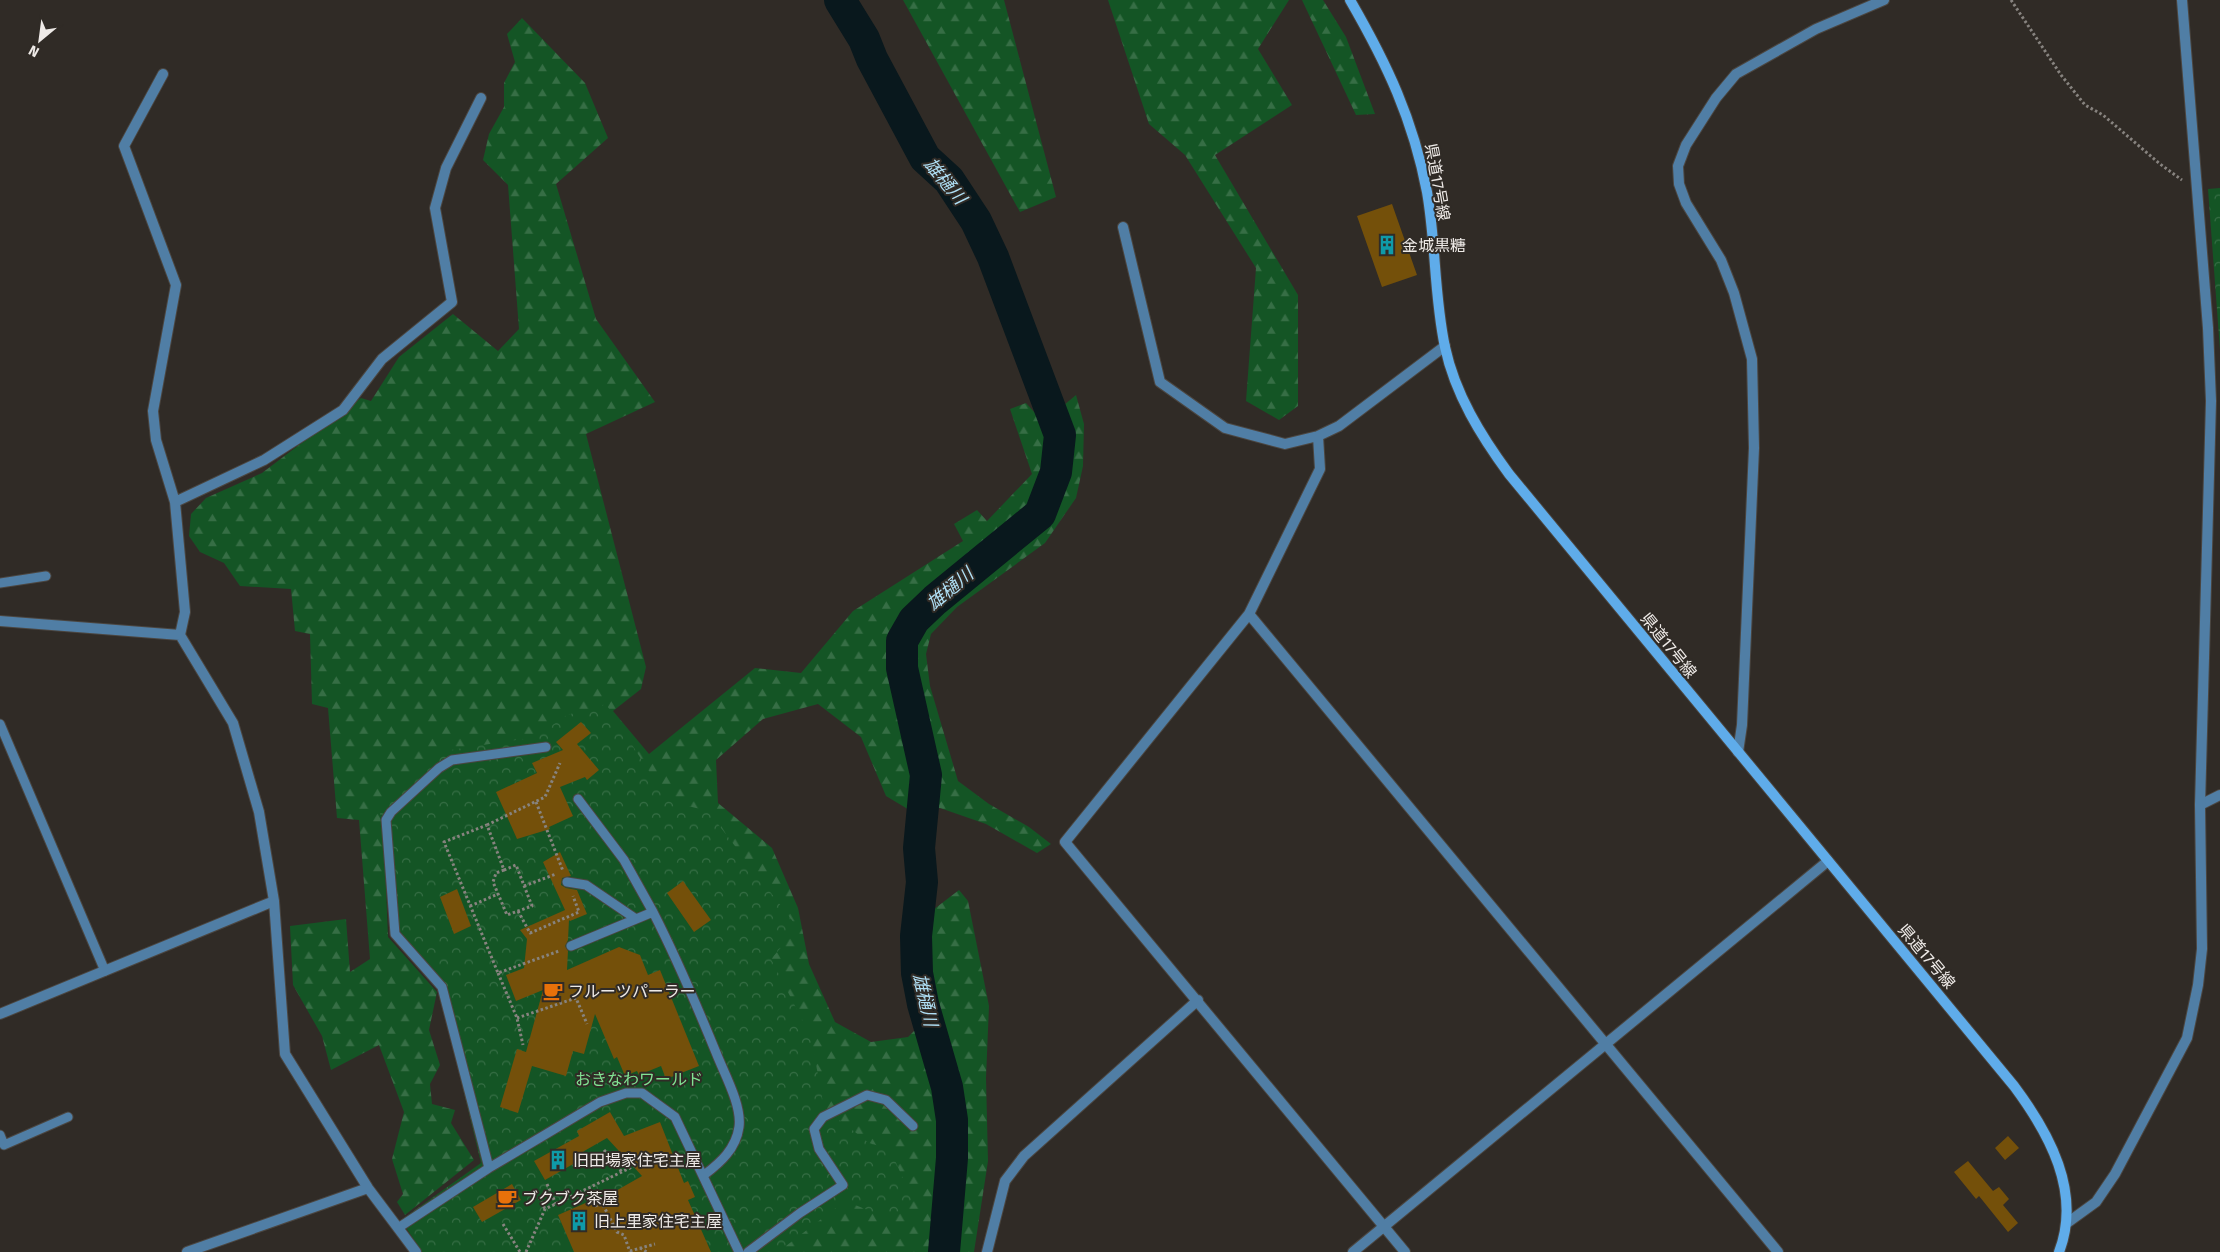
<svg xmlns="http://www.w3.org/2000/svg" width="2220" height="1252" font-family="'Fira Sans','Noto Sans JP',sans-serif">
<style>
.forest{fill:url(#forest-firs)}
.park{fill:url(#park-crowns)}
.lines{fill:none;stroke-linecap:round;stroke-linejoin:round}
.river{stroke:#09181d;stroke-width:32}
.building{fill:#74500a}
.service-casing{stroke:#4b4641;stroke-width:11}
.minor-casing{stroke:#4b4641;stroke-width:12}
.tertiary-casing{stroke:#4b4641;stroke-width:12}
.secondary-casing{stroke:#4b4641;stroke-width:12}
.path{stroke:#87837f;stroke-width:3;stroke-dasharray:2.5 2.5;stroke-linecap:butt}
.service{stroke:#507ea5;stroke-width:9}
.minor{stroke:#507ea5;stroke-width:10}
.tertiary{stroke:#507ea5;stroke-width:10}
.secondary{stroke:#5facea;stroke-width:10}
.labels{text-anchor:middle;stroke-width:4;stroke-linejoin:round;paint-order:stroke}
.street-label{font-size:16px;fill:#eeeae7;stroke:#302b26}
.poi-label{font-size:16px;fill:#eeeae7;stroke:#302b26;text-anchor:start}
.park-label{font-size:16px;fill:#82e393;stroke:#302b26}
.water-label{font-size:18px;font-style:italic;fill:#afdff5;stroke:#302b26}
</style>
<defs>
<pattern id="forest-firs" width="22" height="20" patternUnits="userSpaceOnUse" patternTransform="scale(1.25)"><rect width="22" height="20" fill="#145525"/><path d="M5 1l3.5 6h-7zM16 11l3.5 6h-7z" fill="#366e45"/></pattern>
<pattern id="park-crowns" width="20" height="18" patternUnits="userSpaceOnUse" patternTransform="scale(1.25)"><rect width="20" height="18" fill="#145525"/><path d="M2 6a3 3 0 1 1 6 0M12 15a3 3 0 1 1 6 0" fill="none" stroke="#366e45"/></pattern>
</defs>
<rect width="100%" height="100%" fill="#302b26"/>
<path class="forest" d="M903,0H1004L1056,197L1020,212Z
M1108,0H1289L1258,49L1292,105L1215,155L1298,295V406L1279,420L1246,401L1256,268L1185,155L1149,124Z
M1302,0H1323L1346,37L1375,114L1356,115Z
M522,18L585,83L608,138L556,184L596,319L655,402L586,434L646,667L641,689L613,711L649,754L755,668L801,673L853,611L963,541L954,524L977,510L987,521L1032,474L1010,409L1026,403L1045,424L1059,481L1072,462L1064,405L1076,395L1084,424L1083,466L1076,498L1045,543L957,607L931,634L926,654L930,686L958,781L989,804L1029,827L1051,844L1037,853L986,824L940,808L911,811L886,796L861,737L818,704L763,719L716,760L718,803L772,848L798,908L809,964L835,1022L871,1042L908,1037L919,1026L903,982L929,913L959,890L968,901L989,1006L986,1078L988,1161L974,1252H762L383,815L388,937L437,992L429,1030L440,1065L430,1084L432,1104L455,1110L451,1123L474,1160L405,1215L397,1202L403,1194L392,1159L404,1112L379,1045L331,1070L322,1036L293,985L290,926L346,919L350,972L370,959L359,820L337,818L328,708L312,704L310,634L295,631L291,589L240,586L224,563L200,552L189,536L191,514L206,498L262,473L361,398L371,401L399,357L453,314L498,351L519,329L508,185L483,160L489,134L504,107V83L515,62L507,34Z"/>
<path class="park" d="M2220,188V350L2208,189Z
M606,704L668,801L708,811L798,928L771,959L811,1037L824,1108L869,1143L890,1149L912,1199L893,1220L845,1201L778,1252H422L401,1220L481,1163L439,989L391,935L380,813L438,752L535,737L567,715Z"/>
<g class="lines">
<path class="river" d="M840,0L864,39L872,59L925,158L949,180L976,221L993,257L1060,435L1056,472L1040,514L935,600L914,620L902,641V668L926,775L919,848L922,882L916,936L917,973L923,1004L947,1087L952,1120V1158L944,1252"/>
</g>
<path class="building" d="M1392,204L1417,275L1382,287L1357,216Z
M581,722L591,733L577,744L599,770L587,780L585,777L560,787L573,816L549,827L550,829L517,839L496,792L537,773L532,763L563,750L556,742Z
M560,852L571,876L562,878L561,885L566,888L577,890L587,914L570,921L569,920L568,940L565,946L568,951L567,970L619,947L640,955L648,975L660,970L699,1066L666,1079L661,1066L639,1075L637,1071L625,1076L617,1057L614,1059L595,1014L584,1054L573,1051L566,1076L532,1066L518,1113L500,1107L517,1049L526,1052L543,990L516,1001L506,975L524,968L527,939L520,930L565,910L543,862Z
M683,881L711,920L694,932L667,893Z
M457,889L471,926L454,934L440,897Z
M610,1112L624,1136L660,1122L684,1183L688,1181L695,1197L688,1200L711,1252H574L558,1215L590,1201L591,1205L642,1176L607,1138L579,1154L582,1159L545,1180L534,1161L579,1136L577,1131Z
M2008,1136L2019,1148L2005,1160L1995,1148Z
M1968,1161L1993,1191L1999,1187L2009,1199L2003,1205L2018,1223L2008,1232L1979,1196L1976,1199L1954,1172Z
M512,1184L521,1200L482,1222L473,1207Z"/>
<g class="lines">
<defs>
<path id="service" d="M0,583L46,576
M0,724L105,971
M578,799L624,860L653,912
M567,882L586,885L636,919
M571,946L653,912C677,959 697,1006 717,1055C725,1075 742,1106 739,1127C736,1149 720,1163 704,1175
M0,1135L4,1145L68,1117
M489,1168L442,987L395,934L386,820L391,812L439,768L452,760L546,747
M398,1228L489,1168L600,1102L626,1093H642L675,1117L739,1252
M748,1252L800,1213L843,1185L819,1149L814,1129L823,1117L867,1095L886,1100L913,1126"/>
<path id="minor" d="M163,74L124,146L176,285L153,411L156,440L175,502L185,612L180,635L233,723L259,812L274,901L285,1054L368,1188L416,1252
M1123,227L1160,382L1225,428L1285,444L1318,436L1339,426L1445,346
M1318,436L1320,469L1249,614L1065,842L1405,1252
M175,502L264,460L343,410L382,359L452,302L435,208L446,168L481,98
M1249,614L1778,1252
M0,621L180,635
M1738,752L1742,725L1754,448L1752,359L1734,293L1721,260L1686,203L1679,184L1678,166L1686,145L1716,98L1736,74L1816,29L1884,0
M2200,805L2220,795
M0,1014L274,901
M187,1252L368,1188
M987,1252L1005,1181L1024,1156L1198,1000
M1353,1252L1828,861"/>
<path id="tertiary" d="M2067,1223L2096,1202L2115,1174L2187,1038L2198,985L2202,949L2200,805L2211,401L2208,328L2182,0"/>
<path id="secondary" d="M1350,0C1387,64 1413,119 1427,192C1436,243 1434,296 1445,347C1455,394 1481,436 1509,474L2014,1086C2049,1133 2082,1192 2059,1252"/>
</defs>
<use href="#service" class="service-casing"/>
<use href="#minor" class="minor-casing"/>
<use href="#tertiary" class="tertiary-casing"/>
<use href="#secondary" class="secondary-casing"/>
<path class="path" d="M2011,0L2061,75L2085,105L2103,115L2160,164L2182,180
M536,802L563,871
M487,825L545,797L560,763
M504,870L496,873L493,882L507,915L532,906L516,865L504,870L487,825L444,842L498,973L559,951
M524,886L556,874
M470,906L498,894
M518,911L530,933L579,912L573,896
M498,973L517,1018L523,1045
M517,1018L576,998L587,1024
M604,1150L622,1172
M547,1184L556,1204
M539,1197L545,1209
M595,1206L602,1203L617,1232L624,1235L630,1252
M503,1224L520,1252
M640,1248L647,1252
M630,1251L655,1244
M526,1252L545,1209L634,1166"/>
<use href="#service" class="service"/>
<use href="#minor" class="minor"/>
<use href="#tertiary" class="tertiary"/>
<use href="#secondary" class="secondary"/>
</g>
<defs>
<symbol id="building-bare" viewBox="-9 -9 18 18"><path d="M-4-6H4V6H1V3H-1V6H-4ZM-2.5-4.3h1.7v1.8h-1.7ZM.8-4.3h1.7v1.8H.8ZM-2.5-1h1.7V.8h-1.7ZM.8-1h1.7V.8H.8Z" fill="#0f9aa8" stroke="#302b26" stroke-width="2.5" paint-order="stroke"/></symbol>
<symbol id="cafe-bare" viewBox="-9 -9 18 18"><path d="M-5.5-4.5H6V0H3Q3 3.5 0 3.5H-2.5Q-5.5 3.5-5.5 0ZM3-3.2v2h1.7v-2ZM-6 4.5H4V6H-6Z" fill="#e8710a" stroke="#302b26" stroke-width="2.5" paint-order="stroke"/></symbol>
</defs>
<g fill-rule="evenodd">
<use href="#building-bare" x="1373" y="231" width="28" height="28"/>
<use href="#cafe-bare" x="539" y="977" width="28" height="28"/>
<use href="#building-bare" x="544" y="1146" width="28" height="28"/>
<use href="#cafe-bare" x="493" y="1184" width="28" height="28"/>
<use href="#building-bare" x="565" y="1207" width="28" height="28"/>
</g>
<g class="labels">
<g class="street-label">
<text transform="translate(1438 182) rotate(80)" y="6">県道17号線</text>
<text transform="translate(1669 645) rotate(51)" y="6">県道17号線</text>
<text transform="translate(1927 956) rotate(50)" y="6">県道17号線</text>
</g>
<g class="poi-label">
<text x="1402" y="251">金城黒糖</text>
<text x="568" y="997">フルーツパーラー</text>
<text x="573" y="1166">旧田場家住宅主屋</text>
<text x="522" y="1204">ブクブク茶屋</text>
<text x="594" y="1227">旧上里家住宅主屋</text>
</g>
<g class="park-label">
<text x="639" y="1085">おきなわワールド</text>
</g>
<g class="water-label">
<text transform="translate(945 181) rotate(50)" y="6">雄樋川</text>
<text transform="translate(950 589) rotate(-40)" y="6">雄樋川</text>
<text transform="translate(925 1000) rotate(77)" y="6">雄樋川</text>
</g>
</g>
<g transform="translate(40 40) rotate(209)" stroke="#302b26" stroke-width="4" paint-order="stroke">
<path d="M0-4L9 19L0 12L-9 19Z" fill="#eeeae7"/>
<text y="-8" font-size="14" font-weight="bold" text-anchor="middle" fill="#eeeae7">N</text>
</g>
</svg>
